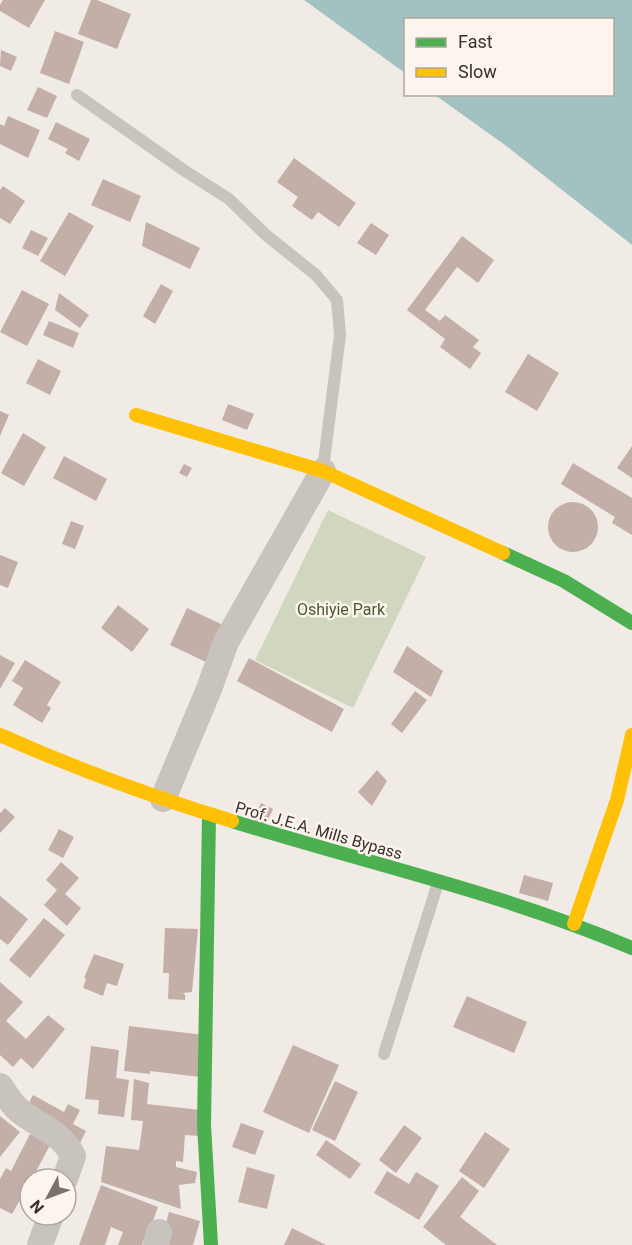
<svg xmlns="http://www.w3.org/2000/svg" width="632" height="1245" font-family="Roboto,sans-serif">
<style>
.green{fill:#d1d6bf}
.water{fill:#a1c2c1}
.building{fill:#c3afa7}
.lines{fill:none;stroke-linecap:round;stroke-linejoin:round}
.lane{stroke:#c9c3be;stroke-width:12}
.street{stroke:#c9c3be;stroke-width:26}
.fast{stroke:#4caf50;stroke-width:14}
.slow{stroke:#ffc107;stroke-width:14}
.labels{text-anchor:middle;stroke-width:5;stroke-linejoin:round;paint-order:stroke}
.park-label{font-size:16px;fill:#4a5a2e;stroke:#fbf5ee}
.street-label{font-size:16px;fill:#3b302b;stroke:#fbf5ee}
</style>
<rect width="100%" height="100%" fill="#f0ebe5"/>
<path class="green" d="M328,510L426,557L353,708L255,660Z"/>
<path class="water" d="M304,0H632V245L505,145L435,95L612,94V20H406L405,73Z"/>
<path class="building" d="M3,0H45L29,28L0,11V5Z
M91,0H97L131,14L117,49L78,34Z
M55,31L84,42L69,84L40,73Z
M1,50L17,57L11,71L0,66Z
M38,87L57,96L47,118L27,110Z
M8,116L40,130L28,158L0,144V124L4,126Z
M56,122L90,139L79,161L65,153L68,149L48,139Z
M294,158L356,203L339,227L318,212L312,220L292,206L298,197L277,182Z
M103,179L141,196L130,222L91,205Z
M3,186L25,201L10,224L0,218V190Z
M69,212L94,226L65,276L40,261Z
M146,222L200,248L190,269L142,246Z
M371,223L389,235L376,255L357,243Z
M31,230L48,238L38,256L22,248Z
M462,236L494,260L478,283L457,267L425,310L440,321L445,315L479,340L473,347L481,353L470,369L440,347L445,339L407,310Z
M161,284L173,291L155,324L143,316Z
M22,290L49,304L27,346L0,332Z
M59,293L89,315L80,328L55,310Z
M49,321L79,333L73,348L43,335Z
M528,354L559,373L537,411L505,392Z
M38,359L61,371L50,395L26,383Z
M228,404L254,414L247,430L222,420Z
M0,411L9,415L0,436Z
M23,433L46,447L24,486L1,473Z
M632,446V478L617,468Z
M64,456L107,479L96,501L53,478Z
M573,463L632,498V535L612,523L615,517L561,484Z
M184,464L192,468L187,477L179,473Z
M548 527a25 25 0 1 1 50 0a25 25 0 1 1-50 0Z
M71,521L84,526L75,549L62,544Z
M0,555L18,562L8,588L0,585Z
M118,605L149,629L132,652L101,628Z
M187,608L223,625L206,662L170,645Z
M407,646L443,671L431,697L393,672Z
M0,655L15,663L0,689Z
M249,658L344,709L332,732L237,681Z
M25,660L61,682L47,705L51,708L42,723L13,705L23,688L12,681Z
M415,691L427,700L402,733L391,724Z
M377,770L387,781L372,806L358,792Z
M261,803L273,809L265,826L253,821Z
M5,808L15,817L0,833V813Z
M59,829L74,837L63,858L48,850Z
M61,862L79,878L65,894L81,908L67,926L44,905L57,890L46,880Z
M524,875L553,883L548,901L519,893Z
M0,896L28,919L8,945L0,939Z
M44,918L65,935L30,978L9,960Z
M165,928L198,929L192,992L183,993L185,995V1000L168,999L169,973H163Z
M94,954L124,964L117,986L107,983L103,996L83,988L86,979L84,978Z
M0,982L23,1002L6,1021L26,1039L48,1015L65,1029L33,1069L21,1058L13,1067L0,1055Z
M467,996L527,1022L514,1053L453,1027Z
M129,1026L204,1035L200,1077L150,1071V1074L124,1071Z
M293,1045L339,1065L309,1133L263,1112Z
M91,1046L119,1050L116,1078L129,1080L124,1117L98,1114L99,1100L85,1099Z
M134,1079L149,1083L147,1104L201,1110L199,1136L185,1135L183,1162L176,1161V1167L197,1172L195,1183L179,1185L181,1209L101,1182L106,1146L139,1150L143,1121L131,1120Z
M335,1081L358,1092L335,1141L312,1130Z
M33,1095L64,1112L68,1104L80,1110L73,1124L86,1131L80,1143L24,1112Z
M0,1116L20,1132L0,1157Z
M241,1123L264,1131L255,1155L232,1147Z
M404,1125L422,1138L396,1173L379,1160Z
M485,1132L510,1149L484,1188L459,1171Z
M30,1134L50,1145L32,1179H30V1199L28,1202L21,1198L12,1214L0,1208V1179L6,1168L11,1171Z
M326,1140L361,1164L350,1179L316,1155Z
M247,1167L275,1175L267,1209L238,1202Z
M387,1171L409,1184L416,1172L439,1186L419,1220L374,1193Z
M462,1177L479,1191L460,1217L497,1245H446L423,1227Z
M101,1185L158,1207L147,1238L145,1237L142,1245H118L123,1232L111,1227L105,1245H79Z
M169,1212L200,1221L193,1245H169L172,1233L164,1230Z
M292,1228L326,1245H284Z"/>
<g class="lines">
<path class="lane" d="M77,95L185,171L229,199L266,235L316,275L337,300L340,335L323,469
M384,1054L438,883"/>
<path class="street" d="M163,799L209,689L226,642L323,471
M0,1086C6,1095 12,1105 21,1112C41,1127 62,1133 73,1156L65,1179
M40,1245L51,1215
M156,1245L159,1232"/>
<path class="fast" d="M503,553L564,581L632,623
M209,815L204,1125L211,1245
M232,821C366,863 503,893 632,948"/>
<path class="slow" d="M136,415L323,471L503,553
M0,735C76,769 153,797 232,821
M574,924L617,800L632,735"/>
</g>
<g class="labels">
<g class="park-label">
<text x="341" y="615">Oshiyie Park</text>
</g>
<g class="street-label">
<text transform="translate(319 830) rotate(16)" y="6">Prof. J.E.A. Mills Bypass</text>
</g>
</g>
<rect x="404" y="18" width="210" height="78" fill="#fbf5ee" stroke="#aea6a0" stroke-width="1.5"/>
<rect x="416" y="38" width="30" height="9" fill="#4caf50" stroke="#aea6a0" stroke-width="1.5"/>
<text x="458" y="48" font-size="18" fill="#3b302b">Fast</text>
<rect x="416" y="68" width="30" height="9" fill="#ffc107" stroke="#aea6a0" stroke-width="1.5"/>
<text x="458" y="78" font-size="18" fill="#3b302b">Slow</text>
<g transform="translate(48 1197) rotate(229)"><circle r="28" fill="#fbf5ee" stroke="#aea6a0" stroke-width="1.5"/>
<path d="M0-4.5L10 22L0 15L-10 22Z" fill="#7a716c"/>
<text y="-9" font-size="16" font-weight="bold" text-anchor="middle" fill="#3b302b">N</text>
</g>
</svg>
